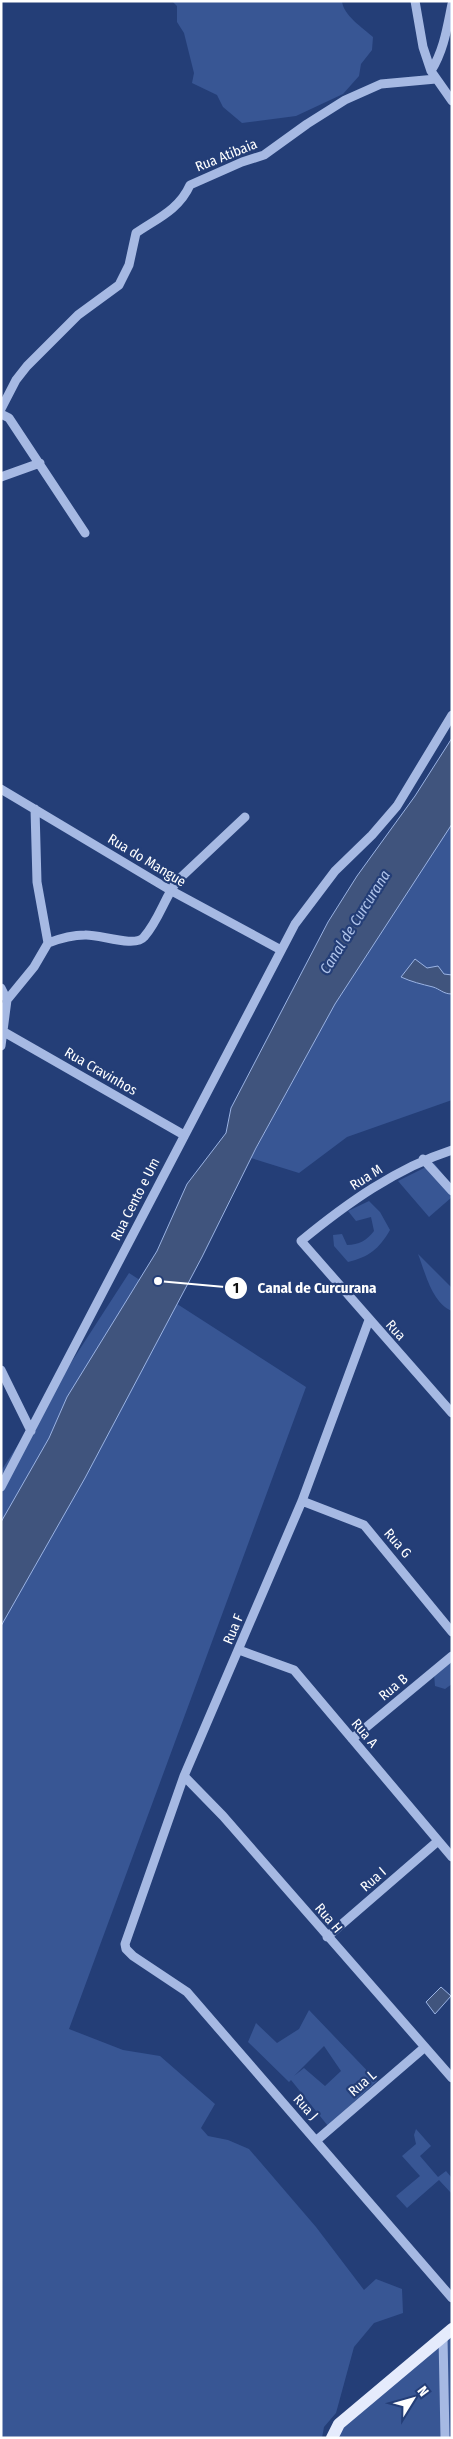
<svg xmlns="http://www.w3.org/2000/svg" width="453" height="2439" font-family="'Fira Sans Condensed',sans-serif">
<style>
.green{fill:#385694;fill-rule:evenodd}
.water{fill:#40547d;stroke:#9ab3e4}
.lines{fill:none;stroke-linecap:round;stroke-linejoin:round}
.minor{stroke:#a6b9e3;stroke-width:9}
.major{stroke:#e5ebfc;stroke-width:12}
.labels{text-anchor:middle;stroke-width:4.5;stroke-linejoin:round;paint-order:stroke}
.street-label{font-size:14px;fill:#fff;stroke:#243e77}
.water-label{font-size:15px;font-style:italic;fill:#b0c4eb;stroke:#243e77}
.leader{fill:none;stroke:#fff;stroke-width:2}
.callout-dot{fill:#fff;stroke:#243e77;stroke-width:2}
.mark-label{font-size:15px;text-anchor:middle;font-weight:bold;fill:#111}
.callout-label{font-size:15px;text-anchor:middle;font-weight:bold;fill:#fff;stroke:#243e77;stroke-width:4.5;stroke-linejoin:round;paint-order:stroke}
</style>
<rect width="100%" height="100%" fill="#243e77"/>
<path class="green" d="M172,1H342C343,15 363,28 373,37L372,50L361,64L359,76L343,94L296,116L242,123L223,107L217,95L192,83L194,73L184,33L177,22V6Z
M452,822V1100L347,1137L299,1173L251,1158L335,1004Z
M434,1163L452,1186V1197L429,1217L398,1181Z
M369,1201L380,1212L390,1230C379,1249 369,1257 348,1262L334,1246L333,1235L342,1234L347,1245C359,1245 367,1240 374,1231L371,1217L356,1221L348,1211Z
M418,1254L452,1288V1311C432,1303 425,1272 418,1254Z
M129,1273L306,1387L69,2029L123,2050L160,2056L215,2104L201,2128L208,2136L228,2140L249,2149L316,2227L364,2290L376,2279L402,2289L403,2313L374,2323L354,2347L336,2413L324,2427L322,2438H1V1471Z
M452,1661V1684L445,1689L435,1686L434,1674Z
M309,2010L377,2081L328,2126L291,2080L289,2082L248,2042L256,2023L277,2043L299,2029ZM324,2046L341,2071L325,2086L304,2068L294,2076Z
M416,2129L431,2146L420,2156L438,2177L446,2171L452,2178V2194L439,2180L407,2208L396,2196L420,2176L402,2156L416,2144L414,2135Z
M452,2336V2438H335L336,2432Z"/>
<path class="water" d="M452,738V824L335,1004L256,1148L202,1257L85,1478L1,1626V1522L49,1438L67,1397L157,1251L187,1184L226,1133L231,1108L328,922L357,876L415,796Z
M415,959L427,968L438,966L444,974L452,975V994C443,994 440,989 433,987C421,984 412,982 401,977Z
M441,1987L451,1996L435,2014L426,2002Z"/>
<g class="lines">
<path class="minor" d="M415,1L423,47L431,71L452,101
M431,71C444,50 447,28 452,4
M1,409L16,380L27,366L78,315L119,285L129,265L136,233C156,219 179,210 190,185L242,162L264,155L307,124L345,100L381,84L436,79
M1,414L9,418L85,533
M1,477L40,463
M1,789L170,890L281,950
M48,943C61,938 71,935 85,935C99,934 135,948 144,937C159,920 164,899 177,881L245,817
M1,988L7,1000
M4,1032L184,1135
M1,1046L7,1000L34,967L48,943L37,882L35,809
M452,1150C396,1168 346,1204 301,1241L452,1413
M423,1159L452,1191
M369,1320L302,1501L184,1776L125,1944L126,1949L133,1956L187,1992L452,2298
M1,1370L31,1431
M1,1487L295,924L335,871L372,835L397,806L452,715
M302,1501L364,1525L452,1632
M239,1650L294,1670L452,1857
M352,1739L452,1656
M184,1776L223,1816L452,2078
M327,1937L438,1841
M317,2140L425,2047
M443,2337L445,2438"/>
<path class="major" d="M332,2438L339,2424L452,2329"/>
</g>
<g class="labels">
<g class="street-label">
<text transform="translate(226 155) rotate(-22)" y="5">Rua Atibaia</text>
<text transform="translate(147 860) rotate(31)" y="5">Rua do Mangue</text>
<text transform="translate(101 1071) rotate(30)" y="5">Rua Cravinhos</text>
<text transform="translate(366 1177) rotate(-32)" y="5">Rua M</text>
<text transform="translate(135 1199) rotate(-63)" y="5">Rua Cento e Um</text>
<text transform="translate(396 1330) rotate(48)" y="5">Rua</text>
<text transform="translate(398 1543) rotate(49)" y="5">Rua G</text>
<text transform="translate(233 1629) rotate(-67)" y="5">Rua F</text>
<text transform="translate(393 1687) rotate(-40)" y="5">Rua B</text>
<text transform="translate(365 1733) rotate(50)" y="5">Rua A</text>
<text transform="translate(373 1879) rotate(-41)" y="5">Rua I</text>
<text transform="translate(329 1918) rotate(50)" y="5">Rua H</text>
<text transform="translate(362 2083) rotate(-41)" y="5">Rua L</text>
<text transform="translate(306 2107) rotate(48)" y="5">Rua J</text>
</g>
<g class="water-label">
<text transform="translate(355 922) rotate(-58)" y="5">Canal de Curcurana</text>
</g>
</g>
<path class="leader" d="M158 1281L236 1288"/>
<g class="callout-dot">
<circle cx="158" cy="1281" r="5"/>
<circle cx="236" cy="1288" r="12"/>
</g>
<g class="mark-label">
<text x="236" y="1293">1</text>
</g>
<g class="callout-label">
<text x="317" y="1293">Canal de Curcurana</text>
</g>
<rect width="453" height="2439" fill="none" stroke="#ffffff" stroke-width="5"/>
<g transform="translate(413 2399) rotate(53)" stroke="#243e77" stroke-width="4" paint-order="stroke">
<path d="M0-4L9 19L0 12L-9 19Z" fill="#ffffff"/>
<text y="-8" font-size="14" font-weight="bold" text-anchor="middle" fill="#ffffff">N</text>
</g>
</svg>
